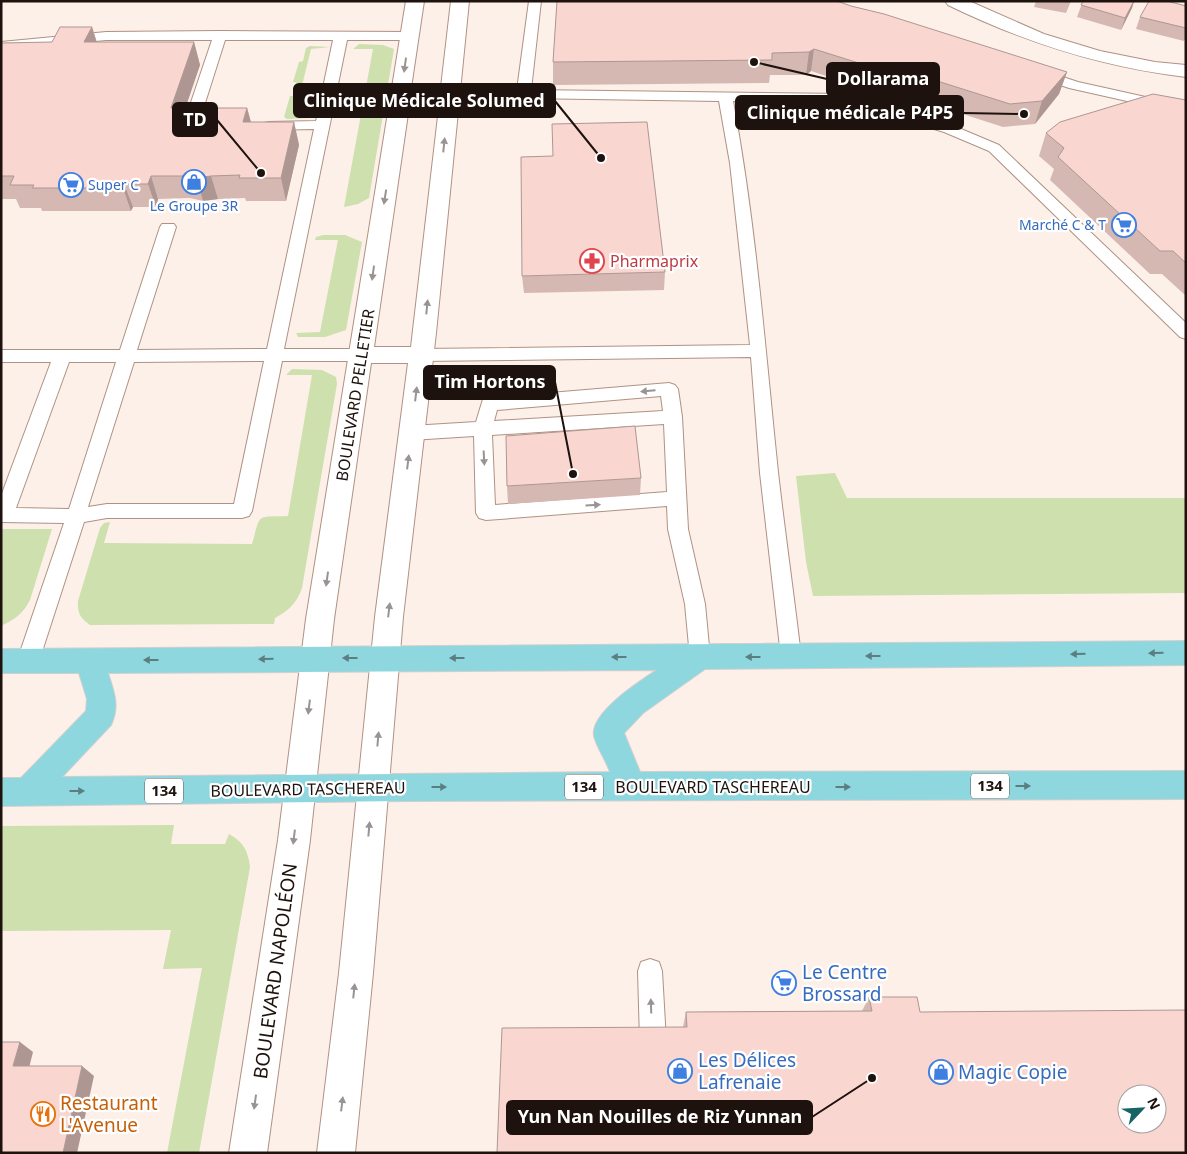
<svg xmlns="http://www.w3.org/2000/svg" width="1187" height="1154" font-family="'Noto Sans',sans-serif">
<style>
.green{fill:#cee0ae}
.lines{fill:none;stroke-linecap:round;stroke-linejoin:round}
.service-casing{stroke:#af9283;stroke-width:2}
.tertiary-casing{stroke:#af9283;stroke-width:2}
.primary-casing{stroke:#d2d0cf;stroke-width:2}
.service{fill:#fff;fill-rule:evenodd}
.tertiary{fill:#fff;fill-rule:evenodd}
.primary{fill:#8ed7de;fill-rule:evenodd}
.wall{fill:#d6b8b3}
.shaded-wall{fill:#ae9692}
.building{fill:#f9d6d0;stroke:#ae9692;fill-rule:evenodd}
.oneway{fill:#999492}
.oneway2{fill:#5b7e80}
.labels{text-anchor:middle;stroke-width:4.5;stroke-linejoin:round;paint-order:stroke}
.far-shop-label{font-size:14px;fill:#366cbe;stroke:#fff;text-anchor:start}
.shield{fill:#fff;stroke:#615956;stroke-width:1}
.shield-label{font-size:15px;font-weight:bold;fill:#1d120d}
.health-label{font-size:16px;fill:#be3a42;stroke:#fff;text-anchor:start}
.street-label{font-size:16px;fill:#1d120d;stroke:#fff}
.near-street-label{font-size:19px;fill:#1d120d;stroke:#fff}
.near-shop-label{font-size:19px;fill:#366cbe;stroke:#fff;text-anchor:start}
.near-food-label{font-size:19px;fill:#c56008;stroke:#fff;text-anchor:start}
.leader{fill:none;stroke:#1d120d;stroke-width:2}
.callout-dot{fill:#1d120d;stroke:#fff;stroke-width:2}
.callout{fill:#1d120d;stroke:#1d120d;stroke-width:2}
.callout-label{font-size:18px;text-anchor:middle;font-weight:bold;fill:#fff}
</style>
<rect width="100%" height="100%" fill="#fcf0e9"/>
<path class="green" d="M359,44L383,45L394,49L369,198L358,204L344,207L373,49H353Z
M310,46L330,47L311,49L295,114H315V116L310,118L287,119L284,117L290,96H294L297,83L293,82L299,62L303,61L306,48Z
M323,235H345L362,242L346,330L325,337H298L296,333L320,332L338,240H315L316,237Z
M292,369L322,370L336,377L337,384L302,588C297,603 288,611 275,618L274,624L90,625C81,618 77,614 78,601L100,528L104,523L110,522L104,543L252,544C261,513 255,517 288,516L312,375H286Z
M835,473L847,498H1186V593L813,596L806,562L796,476Z
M1,529H52L30,600C23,614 15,619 1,626Z
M174,825L171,844H225L229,834C243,842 248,850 250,867L199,1153H167L202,968L163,969L171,930L1,931V826Z"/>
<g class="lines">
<defs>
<path id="service" d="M529,1H541L531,90L846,94L954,126L999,145L1186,323V339L1180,337L989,151L944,132L845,102L733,101C756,224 765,348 778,472C785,534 794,595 801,656L798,662L791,665L784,662L781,656L760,473L751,357L421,361L415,359L412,355L415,351L421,349L750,345L730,163L719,101L449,97L442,93L449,89L517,90Z
M220,31L410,32L417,36L410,40H347L284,349H361L367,351L370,355L367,359L361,361H282L252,511L249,516L242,518H107L84,522L39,661L35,667L28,670L21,667L17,661L64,523L1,522V496L51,362H1V350H120L160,227L162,224H174L176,227L137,350L267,349L314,129L269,130L264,129L262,126L264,123L269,122L316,121L333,40H225L199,122L205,126L203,129H185L183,126L212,40H106L1,50V42L106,32ZM264,361L234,504H107L88,507L134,362ZM69,362H116L69,509L16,508Z
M1039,69L1078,82L1186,106V116L1176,112L1069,88L1034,76L1032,73L1034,70Z
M669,383L675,385L678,389L682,417L688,529L705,604L710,657L707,663L700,666L693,663L690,657L685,604L668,529L667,506L486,520L479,518L476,513L474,436L411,440L405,438L402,433L405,428L411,426L476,422L483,399L489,398ZM661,396L663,411L494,421L497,410ZM664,424L667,492L495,505L492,435Z
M650,959L659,962L662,971L666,1041L662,1050L653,1054L644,1050L640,1041L638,971L641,962Z"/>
<path id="tertiary" d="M406,1H424L411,88L441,87L451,1H469L436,333L403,617L373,973L355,1153H317L339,973L375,617L408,363H371L334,619L310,840L267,1153H229L278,840L306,619ZM440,99L411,347H374L410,100Z
M945,1H969L1044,34L1100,51L1155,62L1186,65V77C1101,67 1024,42 948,5Z"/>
<path id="primary" d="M1186,641V665L705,669L643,713L624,733L640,772L1186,771V799L405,801L1,806V778H21L86,711L87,699L79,673H1V649ZM657,670C640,681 590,713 594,736C597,748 606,760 610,772L62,777L111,725C120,706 114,692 108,673Z"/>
</defs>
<use href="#service" class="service-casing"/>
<use href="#tertiary" class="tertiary-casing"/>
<use href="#primary" class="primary-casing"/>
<use href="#service" class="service"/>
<use href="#tertiary" class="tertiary"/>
<use href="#primary" class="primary"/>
</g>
<path class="wall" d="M557,1L1067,72L1059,94L1035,124L1003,127L907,96L892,98L811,71L806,75H770L769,83L553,85V62Z
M1036,1H1071L1066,13L1034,7Z
M1083,1H1134L1132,8L1121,30L1077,17Z
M1186,6V37L1184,41L1136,29L1140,17Z
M92,27L97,42H194L200,65L185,108H247L251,122H294L299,145L286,201H246L245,198L218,199L203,201L190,198L158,199L156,207H133L131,211H42L41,208H20L16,199H1V43L52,42Z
M1186,100V296L1162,274H1150L1050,180L1054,169L1039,156L1046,133Z
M665,272L664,290L524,293L522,276Z
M641,478L640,495L508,504L507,486Z
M869,997L920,1012L683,1027L686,1012L862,1011Z"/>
<path class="shaded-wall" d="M1134,1L1132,8L1121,30L1125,18Z
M92,27L99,50L84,42Z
M194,42L200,65L178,130L171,108Z
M814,49L811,71L806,75L809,52Z
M1067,72L1059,94L1035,124L1042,101Z
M247,108L253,130L243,122Z
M294,122L299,145L286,201L281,178Z
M151,176L158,199L156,207L148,184Z
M211,176L218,199L203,201L197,178Z
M124,184L133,207L131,211L123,188Z
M20,1042L33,1052L27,1076L13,1066Z
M82,1066L94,1076L77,1153H63Z"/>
<path class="building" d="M557,1H837L851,6L884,14L1067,72L1042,101L1010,104L912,73L897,75L814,49L809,52L772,53V60L553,62Z
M1083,1H1134L1125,18L1081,5Z
M1149,1H1167L1186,6V28L1140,17Z
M60,27H92L84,42H194L171,108H247L243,122H294L281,178H239L240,175L211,176L197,178L183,176H151L148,184H124L123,188H32L34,185H10L14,176H1V43L52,42Z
M1153,94L1186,100V263L1173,251H1160L1058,157L1064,148L1046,133L1060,122Z
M647,122L665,272L522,276L521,157L553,156L552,124Z
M635,426L641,478L507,486L506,436Z
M869,997H917L920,1012L1186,1010V1153H497L502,1028L687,1027L686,1012L872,1011ZM1127,1094H1157V1124H1127Z
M1,1042H20L13,1066H82L63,1153H1Z"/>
<defs><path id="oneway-solid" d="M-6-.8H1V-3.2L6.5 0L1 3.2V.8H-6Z" transform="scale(1.25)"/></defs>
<g class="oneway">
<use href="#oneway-solid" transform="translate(405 65) rotate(98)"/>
<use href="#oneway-solid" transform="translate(444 145) rotate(-84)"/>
<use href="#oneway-solid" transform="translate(385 197) rotate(99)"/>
<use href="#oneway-solid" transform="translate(373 273) rotate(98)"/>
<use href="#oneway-solid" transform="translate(427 307) rotate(-84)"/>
<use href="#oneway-solid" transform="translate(648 391) rotate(175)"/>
<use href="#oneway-solid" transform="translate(416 394) rotate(-83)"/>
<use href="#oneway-solid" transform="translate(484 458) rotate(87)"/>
<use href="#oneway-solid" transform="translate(408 462) rotate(-83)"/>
<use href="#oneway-solid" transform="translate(593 505) rotate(-4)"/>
<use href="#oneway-solid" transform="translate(327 579) rotate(98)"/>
<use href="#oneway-solid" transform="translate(389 610) rotate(-83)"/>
<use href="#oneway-solid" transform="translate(309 707) rotate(97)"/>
<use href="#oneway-solid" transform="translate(378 739) rotate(-85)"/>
<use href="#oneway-solid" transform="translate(369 829) rotate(-85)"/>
<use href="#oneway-solid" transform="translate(294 837) rotate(97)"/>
<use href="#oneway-solid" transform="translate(354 991) rotate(-84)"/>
<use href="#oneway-solid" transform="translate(651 1006) rotate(-92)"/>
<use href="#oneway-solid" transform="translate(255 1102) rotate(98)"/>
<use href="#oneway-solid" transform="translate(342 1104) rotate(-83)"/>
</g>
<g class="oneway2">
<use href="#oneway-solid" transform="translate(1156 653) rotate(179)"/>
<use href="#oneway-solid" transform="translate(1078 654) rotate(179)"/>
<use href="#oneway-solid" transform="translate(873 656) rotate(180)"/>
<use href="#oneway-solid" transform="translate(619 657) rotate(180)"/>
<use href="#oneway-solid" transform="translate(753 657) rotate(180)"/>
<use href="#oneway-solid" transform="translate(350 658) rotate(180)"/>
<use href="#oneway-solid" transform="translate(457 658) rotate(180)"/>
<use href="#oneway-solid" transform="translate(266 659) rotate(179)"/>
<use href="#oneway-solid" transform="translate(151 660) rotate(-180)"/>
<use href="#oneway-solid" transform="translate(1023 786)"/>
<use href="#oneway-solid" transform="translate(439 787)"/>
<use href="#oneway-solid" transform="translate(843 787)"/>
<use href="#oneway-solid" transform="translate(77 791)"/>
</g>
<defs>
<symbol id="shop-ring" viewBox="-11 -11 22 22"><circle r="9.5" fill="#fff" stroke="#3f7fe0" stroke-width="1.5"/><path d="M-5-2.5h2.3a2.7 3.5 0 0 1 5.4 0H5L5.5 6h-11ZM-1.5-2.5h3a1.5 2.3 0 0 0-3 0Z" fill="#3f7fe0"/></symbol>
<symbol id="supermarket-ring" viewBox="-11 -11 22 22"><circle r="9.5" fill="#fff" stroke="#3f7fe0" stroke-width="1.5"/><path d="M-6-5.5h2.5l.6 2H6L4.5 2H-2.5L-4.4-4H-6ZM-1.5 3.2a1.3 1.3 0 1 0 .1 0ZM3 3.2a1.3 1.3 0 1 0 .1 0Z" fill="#3f7fe0"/></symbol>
<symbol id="pharmacy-ring" viewBox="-11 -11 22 22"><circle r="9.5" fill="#fff" stroke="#e0444e" stroke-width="1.5"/><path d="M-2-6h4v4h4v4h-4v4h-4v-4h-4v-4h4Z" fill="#e0444e"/></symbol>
<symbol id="restaurant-ring" viewBox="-11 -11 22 22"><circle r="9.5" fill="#fff" stroke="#e8710a" stroke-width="1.5"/><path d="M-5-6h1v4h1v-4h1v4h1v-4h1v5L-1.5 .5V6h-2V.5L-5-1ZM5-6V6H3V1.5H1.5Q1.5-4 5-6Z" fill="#e8710a"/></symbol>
</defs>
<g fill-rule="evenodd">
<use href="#shop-ring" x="180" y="168" width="28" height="28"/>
<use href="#supermarket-ring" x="57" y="171" width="28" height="28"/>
<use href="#supermarket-ring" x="1110" y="211" width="28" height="28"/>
<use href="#pharmacy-ring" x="578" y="247" width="28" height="28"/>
<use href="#supermarket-ring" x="770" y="969" width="28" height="28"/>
<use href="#shop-ring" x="666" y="1057" width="28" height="28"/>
<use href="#shop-ring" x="927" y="1058" width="28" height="28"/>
<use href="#restaurant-ring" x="29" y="1100" width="28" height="28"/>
</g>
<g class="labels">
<g class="far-shop-label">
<text x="88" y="190">Super C</text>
<text x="194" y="211" text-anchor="middle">Le Groupe 3R</text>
<text x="1106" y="230" text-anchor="end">Marché C &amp; T</text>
</g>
<g class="shield">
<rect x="971" y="773.5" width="38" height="25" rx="4"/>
<rect x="565" y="774.5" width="38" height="25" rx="4"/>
<rect x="145" y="778.5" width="38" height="25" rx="4"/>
</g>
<g class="shield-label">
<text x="990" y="791">134</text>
<text x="584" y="792">134</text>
<text x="164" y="796">134</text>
</g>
<g class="health-label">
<text x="610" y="267">Pharmaprix</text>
</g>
<g class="street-label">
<text transform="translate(355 395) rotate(-81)" y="6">BOULEVARD PELLETIER</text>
<text x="713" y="793">BOULEVARD TASCHEREAU</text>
<text transform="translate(308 789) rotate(-1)" y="6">BOULEVARD TASCHEREAU</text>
</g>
<g class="near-street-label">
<text transform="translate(275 971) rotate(-82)" y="7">BOULEVARD NAPOLÉON</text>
</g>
<g class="near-shop-label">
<text x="802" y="979">Le Centre<tspan x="802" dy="22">Brossard</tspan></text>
<text x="698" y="1067">Les Délices<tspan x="698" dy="22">Lafrenaie</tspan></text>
<text x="958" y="1079">Magic Copie</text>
</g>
<g class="near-food-label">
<text x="60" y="1110">Restaurant<tspan x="60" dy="22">L'Avenue</tspan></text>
</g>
</g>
<path class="leader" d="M754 62L827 79M601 158L555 101M1024 114L963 113M261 173L217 120M573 474L555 382M872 1078L812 1117"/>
<g class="callout-dot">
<circle cx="754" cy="62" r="5"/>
<circle cx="601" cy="158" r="5"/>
<circle cx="1024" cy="114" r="5"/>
<circle cx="261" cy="173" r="5"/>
<circle cx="573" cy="474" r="5"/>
<circle cx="872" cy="1078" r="5"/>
</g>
<g class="callout">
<rect x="827" y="63" width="112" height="33" rx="5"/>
<rect x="294" y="84" width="261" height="33" rx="5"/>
<rect x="736" y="96" width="227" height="33" rx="5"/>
<rect x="173" y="103" width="44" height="33" rx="5"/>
<rect x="424" y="366" width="131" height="33" rx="5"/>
<rect x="507" y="1101" width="305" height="33" rx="5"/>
</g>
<g class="callout-label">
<text x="883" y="85">Dollarama</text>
<text x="424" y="107">Clinique Médicale Solumed</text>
<text x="850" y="119">Clinique médicale P4P5</text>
<text x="195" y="126">TD</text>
<text x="490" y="388">Tim Hortons</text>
<text x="660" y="1123">Yun Nan Nouilles de Riz Yunnan</text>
</g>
<rect width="1187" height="1154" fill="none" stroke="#1d120d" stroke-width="5"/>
<g transform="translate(1142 1109) rotate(65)"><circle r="24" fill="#ffffff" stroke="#a5a09e"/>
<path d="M0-4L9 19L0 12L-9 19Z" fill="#166564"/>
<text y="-8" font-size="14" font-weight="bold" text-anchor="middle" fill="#1d120d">N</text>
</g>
</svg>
